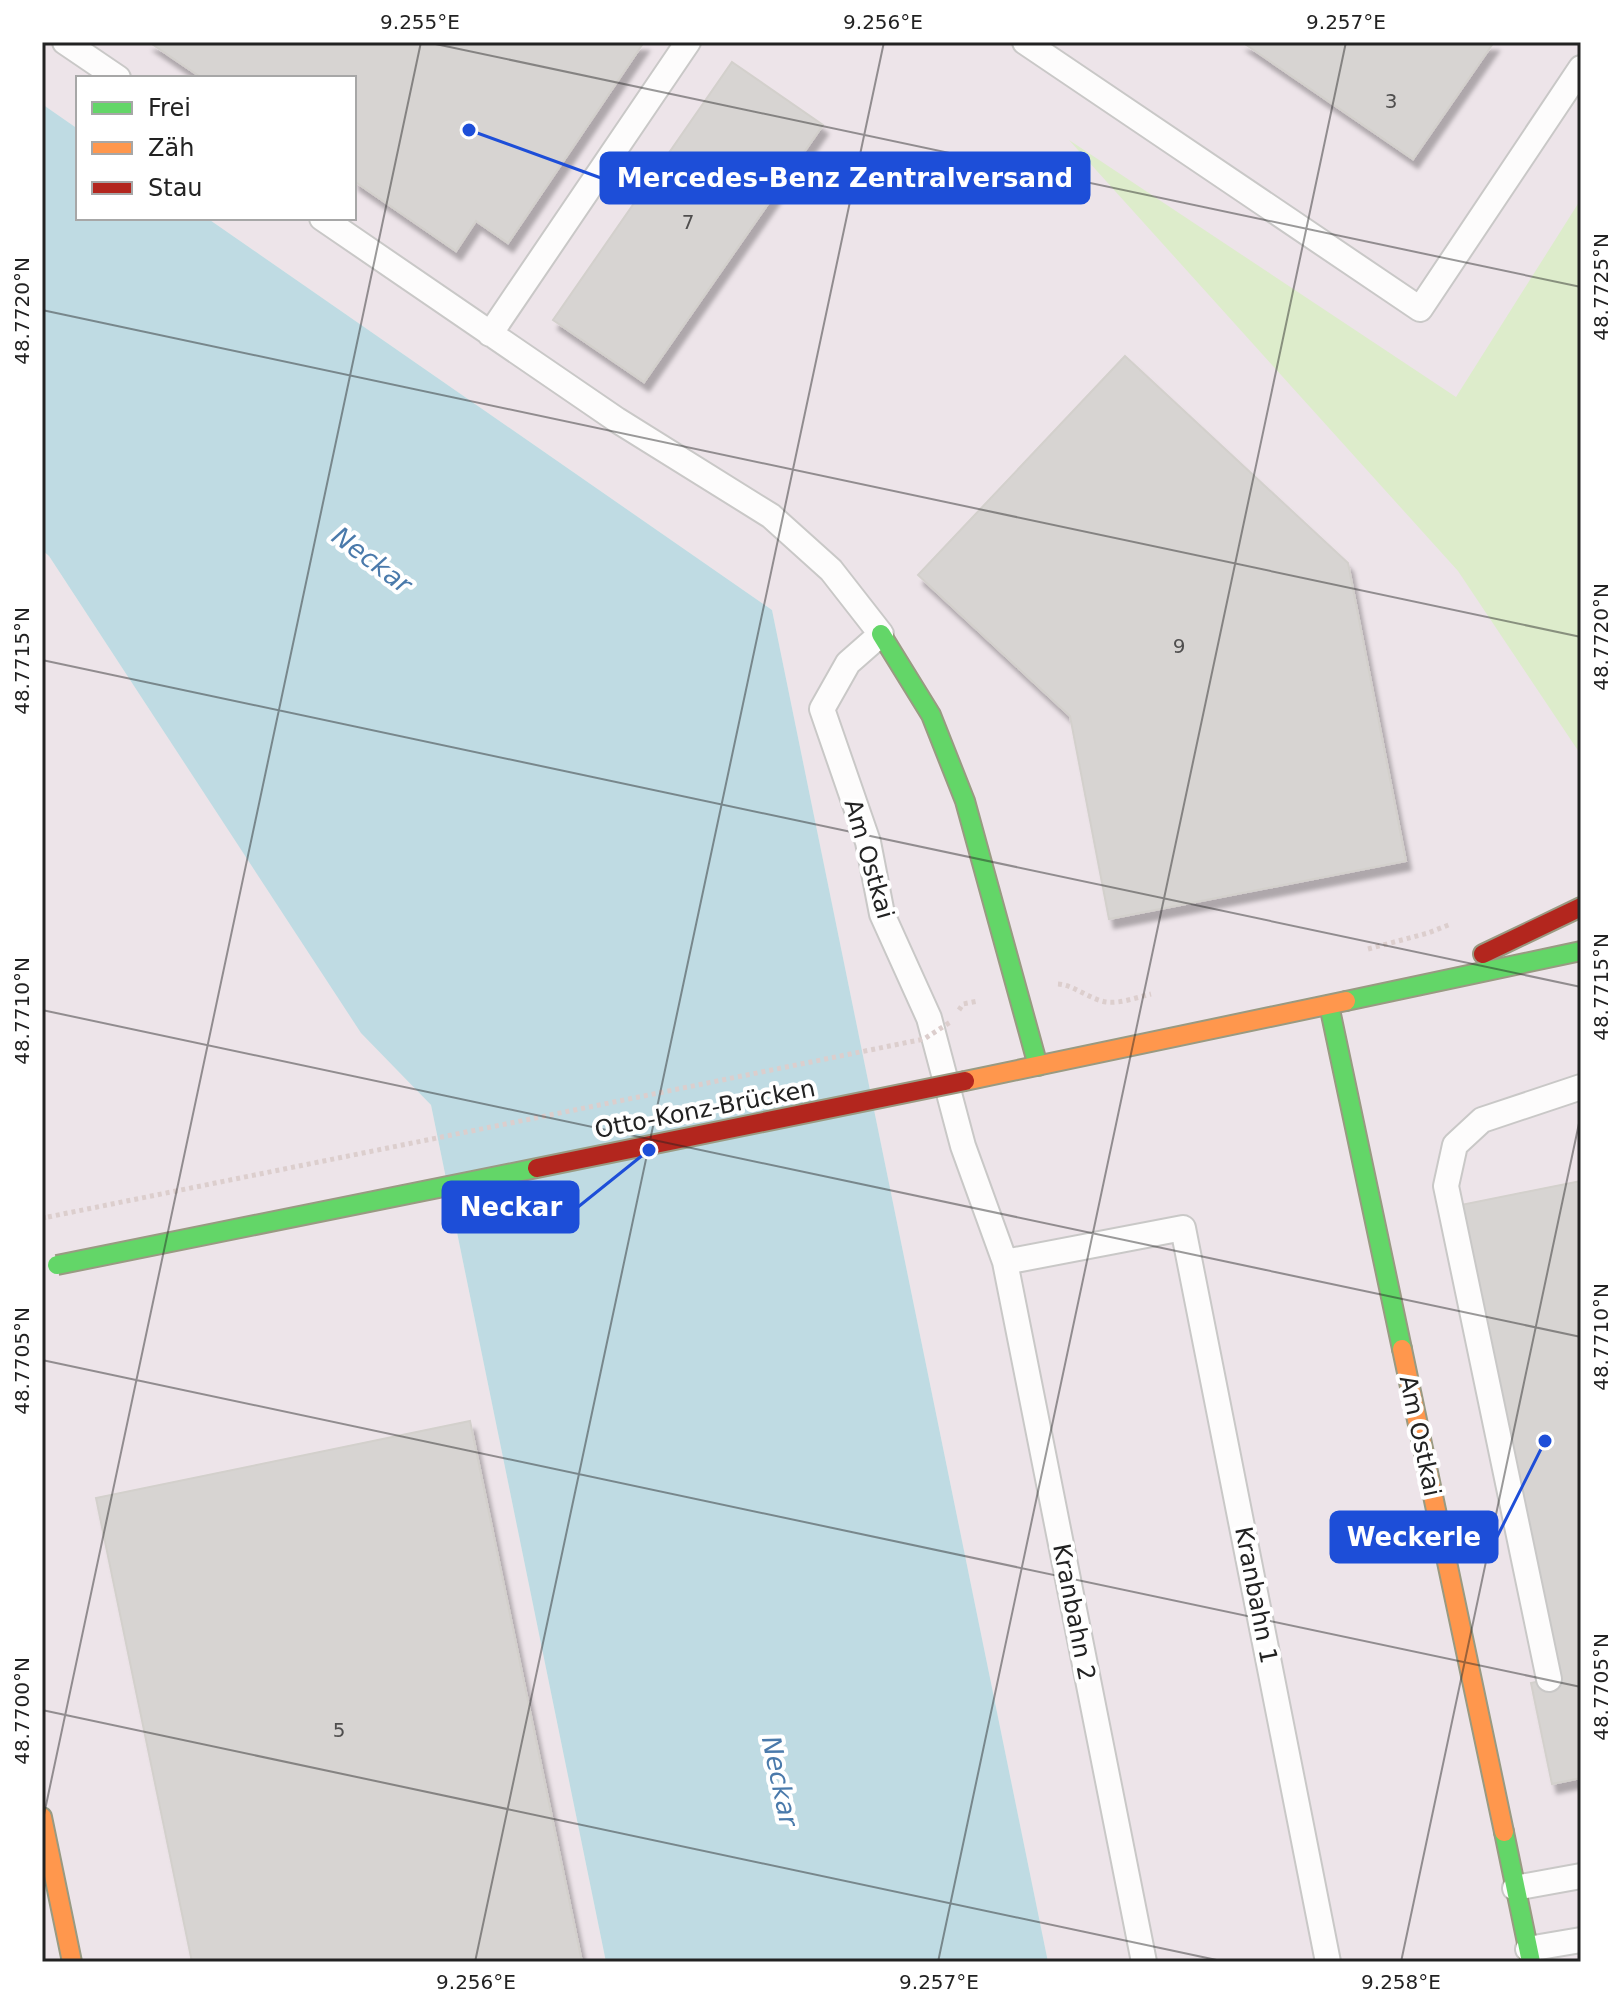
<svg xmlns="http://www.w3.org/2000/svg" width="1623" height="2004" font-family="'DejaVu Sans',sans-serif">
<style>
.industrial{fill:#ede4e9}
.grass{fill:#ddeccb}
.water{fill:#bfdbe3}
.building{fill:#d7d4d2;stroke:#d3d0cc;stroke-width:2;filter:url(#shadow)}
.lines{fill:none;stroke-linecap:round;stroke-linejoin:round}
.lane-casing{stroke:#c9c8c7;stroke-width:28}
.fast-casing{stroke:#999a82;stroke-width:22}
.slow-casing{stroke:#999a82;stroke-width:22}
.jam-casing{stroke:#999a82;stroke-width:22}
.path{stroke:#dccecd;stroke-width:5;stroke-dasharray:4 4;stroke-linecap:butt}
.lane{stroke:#fdfcfc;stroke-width:24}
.fast{stroke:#63d668;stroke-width:18}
.slow{stroke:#ff974d;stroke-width:18}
.jam{stroke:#b3261e;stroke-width:18}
.fast-bridge-casing{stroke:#999a82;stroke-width:22;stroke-linecap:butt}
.jam-bridge-casing{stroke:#999a82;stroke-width:22;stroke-linecap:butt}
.path-bridge{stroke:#dccecd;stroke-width:5;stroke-dasharray:4 4;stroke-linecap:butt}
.fast-bridge{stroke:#63d668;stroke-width:18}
.jam-bridge{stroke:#b3261e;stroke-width:18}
.ticks{fill:none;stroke:#222;stroke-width:2;stroke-opacity:0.45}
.labels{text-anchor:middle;stroke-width:8;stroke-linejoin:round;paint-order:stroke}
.number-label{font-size:20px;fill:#4f4e4e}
.street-label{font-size:24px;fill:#222;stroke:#fff}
.water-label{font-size:26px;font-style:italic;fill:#4a7aab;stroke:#fff}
.leader{fill:none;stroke:#1d4ed8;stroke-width:3}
.callout-dot{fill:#1d4ed8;stroke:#fff;stroke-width:3}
.callout{fill:#1d4ed8;stroke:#1d4ed8;stroke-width:3}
.callout-label{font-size:26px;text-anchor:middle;font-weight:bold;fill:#fff}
.neatline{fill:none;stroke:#222;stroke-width:3}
.ticks-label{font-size:20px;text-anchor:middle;fill:#222}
</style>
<defs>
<filter id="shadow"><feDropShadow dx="5" dy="9" stdDeviation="2" flood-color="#0004"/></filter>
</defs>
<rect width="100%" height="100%" fill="#f0eeeb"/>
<path class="industrial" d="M42,42H1581V1962H1048L772,610L207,218H354V78H78V129L42,104Z
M42,550L49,556L361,1032L431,1105L606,1962H42Z"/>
<path class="grass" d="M1069,140L1456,397L1581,199V755L1458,571Z"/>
<path class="water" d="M42,104L78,129V218H207L772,610L1048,1962H606L431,1105L361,1033L49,556L42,550Z"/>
<path class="building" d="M149,42H644L508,243L476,221L456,251L354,181V78H202Z
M1242,42H1494L1413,159Z
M732,62L823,125L644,382L553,320Z
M1125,356L1348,563L1406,861L1109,919L1070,716L918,575Z
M1581,1181V1778L1552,1784L1531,1683L1559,1677L1461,1205Z
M470,1421L582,1962H192L96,1498Z"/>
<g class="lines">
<defs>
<path id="lane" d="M65,42L118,78
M1025,42L1420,309L1581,68
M322,218L617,420L771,516L831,570L881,634L848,663L822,709L868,842L882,914L929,1018L963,1146L1005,1262L1183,1228L1328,1962
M490,334L688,42
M1005,1262L1144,1962
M1549,1679L1446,1186L1455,1145L1482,1120L1581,1087
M1515,1888L1581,1876
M1528,1949L1581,1940"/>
<path id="fast" d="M881,634L931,715L965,801L1038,1066
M1346,1001L1581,951
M1329,1005L1402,1349
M1504,1832L1531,1962"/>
<path id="slow" d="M965,1081L1346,1001
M1402,1349L1504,1832
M42,1817L72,1962"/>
<path id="jam" d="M1483,954L1581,907"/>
</defs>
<use href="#lane" class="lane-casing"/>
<use href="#fast" class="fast-casing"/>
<use href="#slow" class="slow-casing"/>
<use href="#jam" class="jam-casing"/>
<path class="path" d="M1368,949L1428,933L1451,924
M1058,984C1074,985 1089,999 1106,1002C1120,1004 1138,997 1151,994
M959,1010L963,1004L978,1001
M42,1218L48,1217"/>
<use href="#lane" class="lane"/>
<use href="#fast" class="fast"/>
<use href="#slow" class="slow"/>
<use href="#jam" class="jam"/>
<defs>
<path id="fast-bridge" d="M57,1265L537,1168"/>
<path id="jam-bridge" d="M537,1168L965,1081"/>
</defs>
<use href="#fast-bridge" class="fast-bridge-casing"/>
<use href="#jam-bridge" class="jam-bridge-casing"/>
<path class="path-bridge" d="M48,1217L924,1039L952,1021"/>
<use href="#fast-bridge" class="fast-bridge"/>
<use href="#jam-bridge" class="jam-bridge"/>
</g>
<path class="ticks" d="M426,42L1581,287M42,310L1581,637M42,660L1581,987M42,1010L1581,1337M42,1360L1581,1687M42,1710L1226,1962M42,1824L421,42M475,1962L884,42M938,1962L1346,42M1401,1962L1581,1114"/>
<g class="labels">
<g class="number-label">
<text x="1391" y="108">3</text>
<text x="688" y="229">7</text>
<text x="1179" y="653">9</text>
<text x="339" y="1737">5</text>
</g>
<g class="street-label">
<text transform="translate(869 859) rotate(74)" y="8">Am Ostkai</text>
<text transform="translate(705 1109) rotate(-11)" y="8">Otto-Konz-Brücken</text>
<text transform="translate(1420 1436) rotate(78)" y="8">Am Ostkai</text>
<text transform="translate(1256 1595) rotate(79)" y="8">Kranbahn 1</text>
<text transform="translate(1074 1612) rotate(79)" y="8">Kranbahn 2</text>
</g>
<g class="water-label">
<text transform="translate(372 560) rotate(37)" y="9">Neckar</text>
<text transform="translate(780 1781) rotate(78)" y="9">Neckar</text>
</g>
</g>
<path class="leader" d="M469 130L601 178M649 1150L578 1207M1545 1441L1497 1537"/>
<g class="callout-dot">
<circle cx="469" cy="130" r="8"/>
<circle cx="649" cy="1150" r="8"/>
<circle cx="1545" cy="1441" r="8"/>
</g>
<g class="callout">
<rect x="601" y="153" width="488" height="50" rx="8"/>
<rect x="443" y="1182" width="135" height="50" rx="8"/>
<rect x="1331" y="1512" width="166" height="50" rx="8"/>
</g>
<g class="callout-label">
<text x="845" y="187">Mercedes-Benz Zentralversand</text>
<text x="511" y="1216">Neckar</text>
<text x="1414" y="1546">Weckerle</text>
</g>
<rect width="1623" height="2004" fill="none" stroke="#ffffff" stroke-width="88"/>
<rect x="76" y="76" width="280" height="144" fill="#ffffff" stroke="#a7a7a7" stroke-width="2"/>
<rect x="92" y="102" width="40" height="12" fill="#63d668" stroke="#a7a7a7" stroke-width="2"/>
<text x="148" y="116" font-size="24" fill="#222222">Frei</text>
<rect x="92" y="142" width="40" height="12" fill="#ff974d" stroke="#a7a7a7" stroke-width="2"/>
<text x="148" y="156" font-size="24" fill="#222222">Zäh</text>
<rect x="92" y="182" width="40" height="12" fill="#b3261e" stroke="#a7a7a7" stroke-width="2"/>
<text x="148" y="196" font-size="24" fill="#222222">Stau</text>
<rect x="44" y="44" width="1535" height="1916" class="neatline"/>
<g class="ticks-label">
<text x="420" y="29">9.255°E</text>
<text x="883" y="29">9.256°E</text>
<text x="1346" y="29">9.257°E</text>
<text transform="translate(1601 287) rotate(-90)" y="7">48.7725°N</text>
<text transform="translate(22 311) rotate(-90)" y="7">48.7720°N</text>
<text transform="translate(1601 637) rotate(-90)" y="7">48.7720°N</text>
<text transform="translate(22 661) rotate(-90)" y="7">48.7715°N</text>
<text transform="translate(1601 987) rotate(-90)" y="7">48.7715°N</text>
<text transform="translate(22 1011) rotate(-90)" y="7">48.7710°N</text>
<text transform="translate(1601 1337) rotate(-90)" y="7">48.7710°N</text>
<text transform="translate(22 1361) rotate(-90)" y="7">48.7705°N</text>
<text transform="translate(1601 1687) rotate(-90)" y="7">48.7705°N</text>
<text transform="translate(22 1711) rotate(-90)" y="7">48.7700°N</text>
<text x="476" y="1989">9.256°E</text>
<text x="939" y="1989">9.257°E</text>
<text x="1401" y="1989">9.258°E</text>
</g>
</svg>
